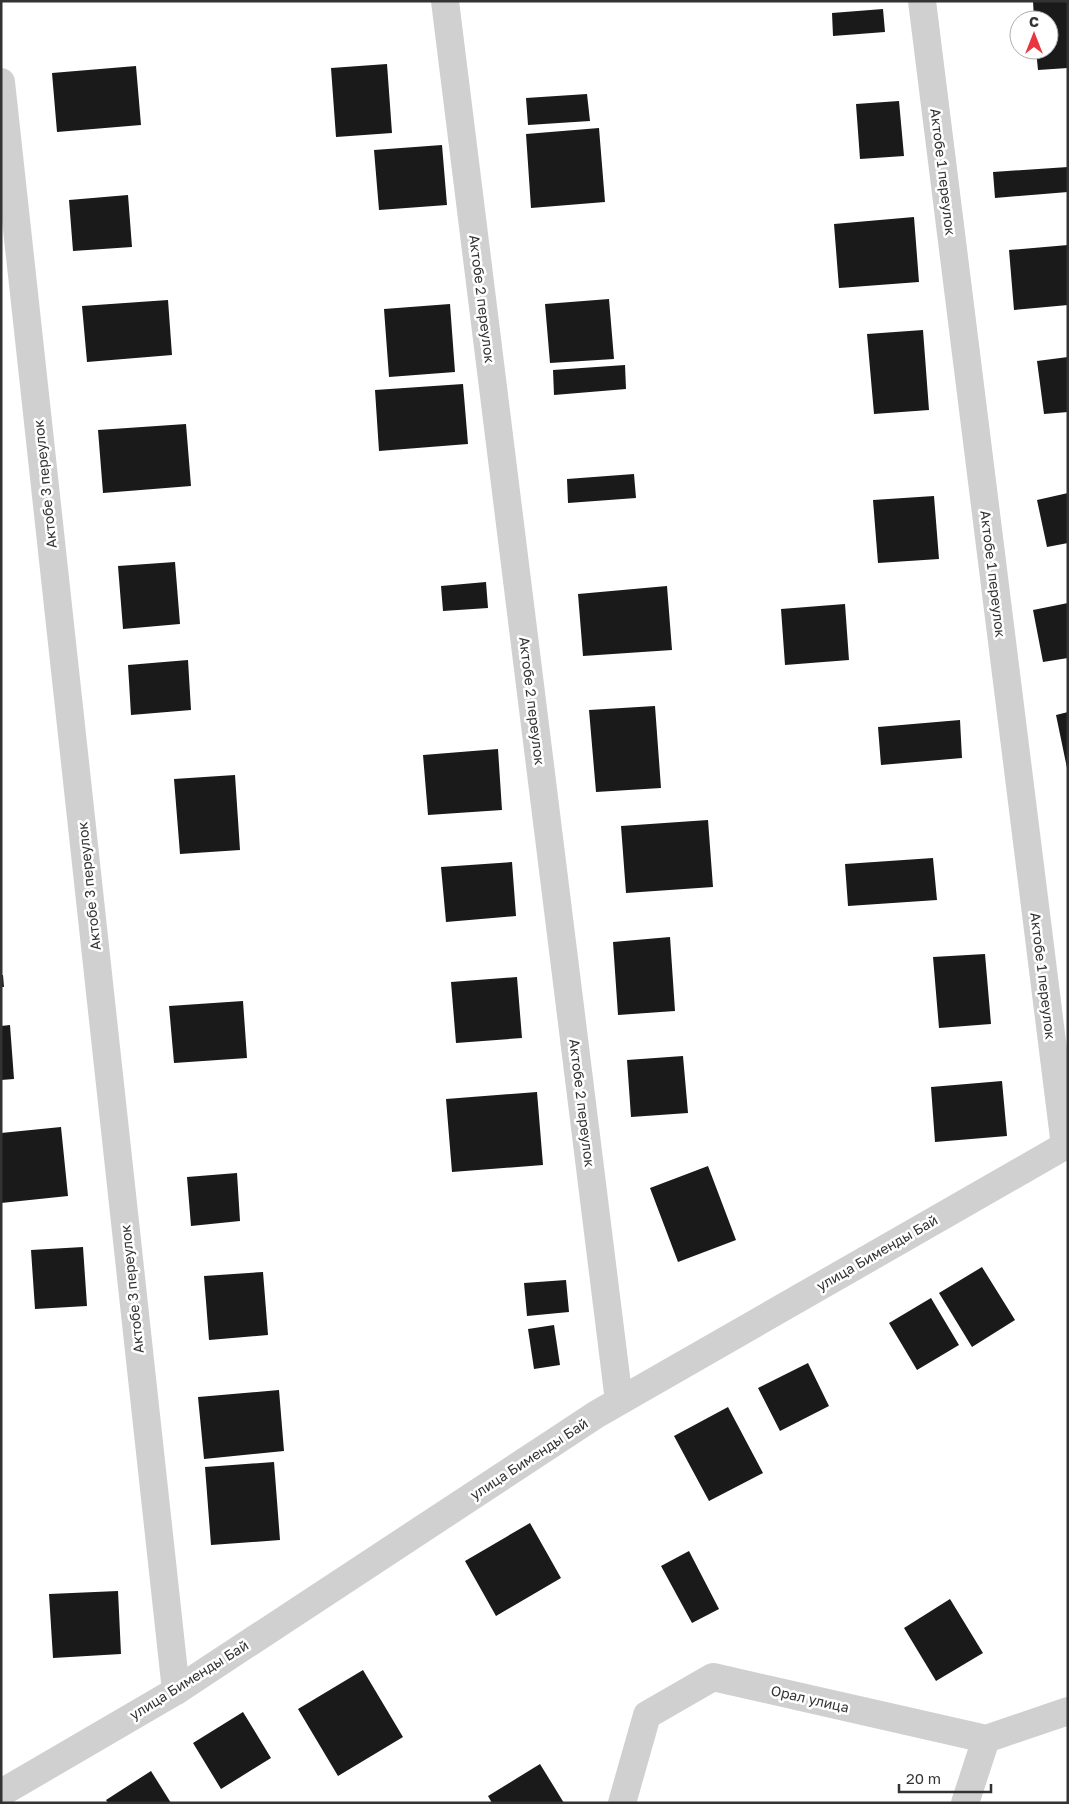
<svg xmlns="http://www.w3.org/2000/svg" width="1069" height="1804" font-family="'Golos Text',sans-serif">
<style>
.building{fill:#1a1a1a}
.lines{fill:none;stroke-linecap:round;stroke-linejoin:round}
.minor{stroke:#d0d0d0;stroke-width:28}
.tertiary{stroke:#d0d0d0;stroke-width:28}
.labels{text-anchor:middle;stroke-width:5;stroke-linejoin:round;paint-order:stroke}
.street-label{font-size:14px;fill:#333;stroke:#fff}
</style>
<rect width="100%" height="100%" fill="#fff"/>
<path class="building" d="M1033,1H1068V68L1038,70L1036,50H1049V20H1034Z
M883,9L885,32L833,36L832,13Z
M387,64L392,133L336,137L331,68Z
M136,66L141,125L57,132L52,73Z
M587,94L590,121L528,125L526,98Z
M899,101L904,156L860,159L856,104Z
M599,128L605,202L531,208L526,134Z
M442,145L447,205L379,210L374,150Z
M1068,167V192L995,198L993,172Z
M128,195L132,247L73,251L69,200Z
M914,217L919,282L839,288L834,224Z
M1068,245V305L1014,310L1009,250Z
M609,299L614,359L550,363L545,304Z
M168,300L172,355L87,362L82,306Z
M450,304L455,372L389,377L384,309Z
M923,330L929,410L874,414L867,334Z
M1068,357V412L1044,414L1037,361Z
M625,365L626,389L554,395L553,370Z
M463,384L468,444L379,451L375,390Z
M186,424L191,486L103,493L98,430Z
M634,474L636,498L568,503L567,479Z
M1068,493V543L1047,547L1037,500Z
M934,496L939,559L878,563L873,500Z
M175,562L180,624L123,629L118,566Z
M486,582L488,608L443,611L441,586Z
M667,586L672,650L583,656L578,594Z
M1068,603V658L1043,662L1033,610Z
M845,604L849,660L785,665L781,609Z
M188,660L191,710L131,715L128,665Z
M655,706L661,788L596,792L589,710Z
M1068,712V768H1067L1056,715Z
M960,720L962,758L881,765L878,727Z
M498,749L502,810L428,815L423,755Z
M235,775L240,850L180,854L174,779Z
M708,820L713,887L626,893L621,826Z
M933,858L937,900L848,906L845,864Z
M512,862L516,916L446,922L441,867Z
M670,937L675,1011L618,1015L613,942Z
M985,954L991,1024L939,1028L933,957Z
M1,975H3L4,987H1Z
M517,977L522,1038L456,1043L451,982Z
M243,1001L247,1058L174,1063L169,1006Z
M10,1025L14,1079L1,1080V1026Z
M683,1056L688,1113L631,1117L627,1060Z
M1002,1081L1007,1136L935,1142L931,1087Z
M537,1092L543,1165L452,1172L446,1099Z
M61,1127L68,1196L1,1203V1133Z
M708,1166L736,1240L678,1262L650,1188Z
M237,1173L240,1221L191,1226L187,1177Z
M83,1247L87,1306L35,1309L31,1250Z
M982,1267L1015,1320L972,1347L939,1293Z
M263,1272L268,1335L209,1340L204,1276Z
M566,1280L569,1312L527,1316L524,1283Z
M931,1298L959,1345L917,1370L889,1323Z
M554,1325L560,1365L534,1369L528,1329Z
M808,1363L829,1406L780,1431L758,1388Z
M279,1390L284,1451L204,1459L198,1397Z
M728,1407L763,1473L709,1501L674,1436Z
M274,1462L280,1540L211,1545L205,1467Z
M530,1523L561,1578L496,1616L465,1561Z
M689,1551L719,1609L692,1623L661,1566Z
M118,1591L121,1654L53,1658L49,1594Z
M950,1599L983,1653L936,1681L904,1628Z
M363,1670L403,1737L338,1776L298,1709Z
M243,1712L271,1758L221,1789L193,1743Z
M540,1764L564,1803H492L488,1796Z
M151,1771L171,1803H108L106,1800Z"/>
<g class="lines">
<path class="minor" d="M445,1L619,1401
M922,1L1065,1146
M1,82L176,1691
M622,1803L647,1715L713,1677L986,1739L1068,1711
M965,1803L986,1739"/>
<path class="tertiary" d="M1,1793L176,1691L597,1414L1068,1144"/>
</g>
<g class="labels">
<g class="street-label">
<text transform="translate(943 172) rotate(83)" y="5">Актобе 1 переулок</text>
<text transform="translate(482 299) rotate(83)" y="5">Актобе 2 переулок</text>
<text transform="translate(45 484) rotate(-96)" y="5">Актобе 3 переулок</text>
<text transform="translate(993 574) rotate(83)" y="5">Актобе 1 переулок</text>
<text transform="translate(532 701) rotate(83)" y="5">Актобе 2 переулок</text>
<text transform="translate(89 886) rotate(-96)" y="5">Актобе 3 переулок</text>
<text transform="translate(1043 976) rotate(83)" y="5">Актобе 1 переулок</text>
<text transform="translate(582 1103) rotate(83)" y="5">Актобе 2 переулок</text>
<text transform="translate(877 1253) rotate(-30)" y="5">улица Бименды Бай</text>
<text transform="translate(132 1289) rotate(-96)" y="5">Актобе 3 переулок</text>
<text transform="translate(529 1459) rotate(-33)" y="5">улица Бименды Бай</text>
<text transform="translate(189 1680) rotate(-32)" y="5">улица Бименды Бай</text>
<text transform="translate(810 1699) rotate(13)" y="5">Орал улица</text>
</g>
</g>
<rect width="1069" height="1804" fill="none" stroke="#333333" stroke-width="5"/>
<g transform="translate(1034 35)"><circle r="24" fill="#ffffff" stroke="#adadad"/>
<path d="M0-4L9 19L0 12L-9 19Z" fill="#e8373f"/>
<text y="-8" font-size="14" font-weight="bold" text-anchor="middle" fill="#333333">С</text>
</g>
<path d="M899 1784v8h92v-8" fill="none" stroke="#333333" stroke-width="2.5"/>
<text x="906" y="1784" font-size="15" fill="#333333" stroke="#ffffff" stroke-width="4" paint-order="stroke">20 m</text>
</svg>
